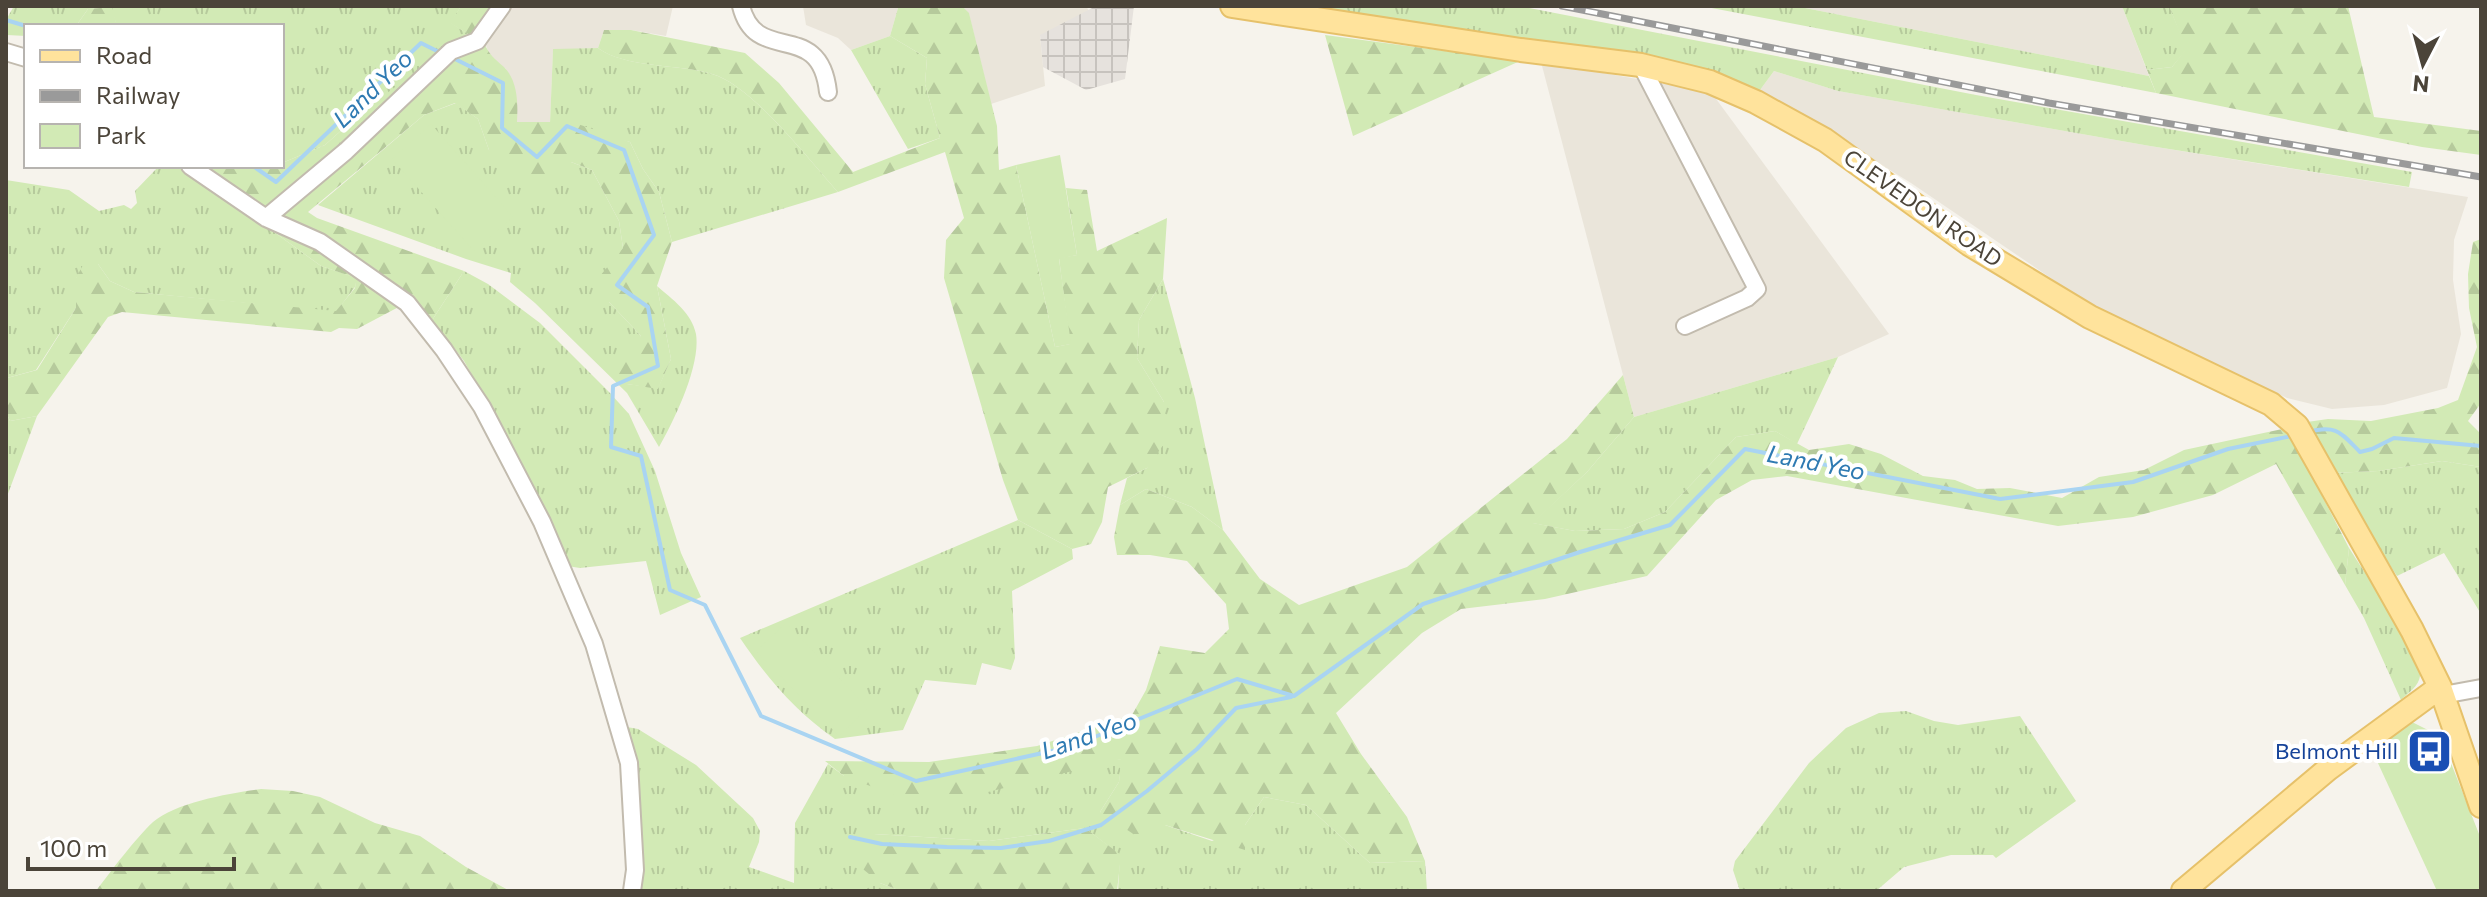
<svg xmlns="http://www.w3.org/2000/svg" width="2487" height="897" font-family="Commissioner,sans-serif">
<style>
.residential{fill:#eae5da}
.industrial{fill:url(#industrial-grid)}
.grass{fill:url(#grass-tufts)}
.forest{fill:url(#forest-firs)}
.green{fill:#d2eab5}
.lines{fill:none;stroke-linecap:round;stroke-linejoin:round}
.stream{stroke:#a9d4f2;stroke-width:4}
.minor-casing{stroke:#c2bbae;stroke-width:20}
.major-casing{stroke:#e6c16a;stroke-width:26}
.minor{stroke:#fff;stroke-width:16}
.major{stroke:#ffe39c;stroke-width:22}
.rail-casing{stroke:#9a9a9a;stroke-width:7}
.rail{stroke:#fff;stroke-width:4;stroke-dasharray:12;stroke-linecap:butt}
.labels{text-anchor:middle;stroke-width:8;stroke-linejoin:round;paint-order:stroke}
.street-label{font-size:22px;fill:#4b4439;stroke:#fff}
.transit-label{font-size:22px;fill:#164399;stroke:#fff;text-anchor:end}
.water-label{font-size:24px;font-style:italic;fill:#2e7ab2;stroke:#fff}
</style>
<defs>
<pattern id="industrial-grid" width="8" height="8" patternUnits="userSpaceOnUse" patternTransform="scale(2)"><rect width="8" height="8" fill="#e6e2dd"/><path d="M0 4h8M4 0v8" fill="none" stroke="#c7c3be"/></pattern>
<pattern id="grass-tufts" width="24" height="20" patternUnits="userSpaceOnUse" patternTransform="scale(2)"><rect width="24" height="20" fill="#d2eab5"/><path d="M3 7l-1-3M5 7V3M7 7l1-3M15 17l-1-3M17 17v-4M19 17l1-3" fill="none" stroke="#b6ca9c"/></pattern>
<pattern id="forest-firs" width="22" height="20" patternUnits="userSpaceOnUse" patternTransform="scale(2)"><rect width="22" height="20" fill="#d2eab5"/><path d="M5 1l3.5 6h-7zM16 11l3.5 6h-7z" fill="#b6ca9c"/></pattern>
</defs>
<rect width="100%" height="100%" fill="#f6f3ec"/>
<path class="residential" d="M510,6H673L666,36L631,30H604L598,48L553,50L550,123L517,122L506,69L491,58L485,43Z
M803,6H901L898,8L890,36L851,50L838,38L806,25Z
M962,6H1086L1089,11L1040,36L1045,86L991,104L969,14Z
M1795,6H2122L2149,76Z
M1541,62L1711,92L1889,334L1838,357L1634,417Z
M1774,71L1838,91L2150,146L2468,197L2454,240L2453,280L2461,334L2447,388L2384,405L2332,409L2287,398L2089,304L1911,183L1760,90Z"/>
<path class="industrial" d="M1096,6H1134L1125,79L1086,90L1043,67L1040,35Z"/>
<path class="grass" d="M14,6H461L451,23L473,37L363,111L325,145L282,163V26H117L111,8L88,9L76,26H26V36L7,35L6,20Z
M1285,6H1519L1976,95L2412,172L2409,187L2150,146L1838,91L1774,71L1760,90L1668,63Z
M1701,6H1795L2149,76L2156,93Z
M2122,6H2169L2187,49L2172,67L2147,70Z
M890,36L927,58L925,84L940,138L908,149L851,50Z
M598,48C625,68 680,64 712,74C752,85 809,160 838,192L672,242L659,192L643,169L630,142L550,123L553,49Z
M456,103L478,119L489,150L571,162L592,170L619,221L623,248L609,302L641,336L627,384L658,388L671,359L657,286C672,299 692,313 696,334C701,365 674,421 659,447L627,393L535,303L510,282L511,273L466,259L318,205L424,115Z
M159,166H183L321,266L357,278L355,287L336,312L134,292L110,281L98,264L76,278V308L36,370L7,378L6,381V180L69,190L99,211L124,205L131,209L137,203L135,191Z
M464,271L488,284L540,323L609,392L629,414L655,471L681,553L701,597L660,615L646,561L580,568L567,566L503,430L464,361L448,340L429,325Z
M1163,279L1195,398L1223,530L1192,507L1146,489L1120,505L1127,478L1147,468L1164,402L1137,358L1139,320Z
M1838,357L1797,444L1775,431L1736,437L1665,512L1624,529L1575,531L1532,523L1587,472L1634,417Z
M6,412L10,421L37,416L6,499Z
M2442,461L2481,467V614L2444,553L2397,576L2330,473L2378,471Z
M1018,520L1072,549L1073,559L1012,591L1015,658L1011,670L982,663L976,685L925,680L903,730L835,739C794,710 768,679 740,638Z
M2349,548C2362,569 2423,657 2420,676C2419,686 2408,693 2401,700L2364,618L2345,585Z
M1906,711L1934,721L1958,725L2020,716L2076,801L1996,858L1993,855H1951L1904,867L1876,891H1740L1733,870L1735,861L1809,763L1846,728L1879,713Z
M627,727L638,729L696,765L753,818L760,831L759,842L749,867L794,883L795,823L828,764L844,776L1122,759L1119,782L1100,812L1165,825L1212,841L1245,825L1264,797L1306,805L1370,863L1425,861L1427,891H1118L1120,855L1085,828L989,841L874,834L880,883L901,891H637C645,836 642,781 627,727Z"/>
<path class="forest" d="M461,6H496L473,37L450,23Z
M901,6H962L969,13L997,126L999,170L1016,165L1055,347L1070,344L1059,258L1077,255L1066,188L1087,190L1097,251L1167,218L1163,279L1139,320L1137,358L1164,402L1166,441L1147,468L1108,487L1102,522L1091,544L1072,549L1018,520L1003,480L944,278L946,240L964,218L945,152L838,192C809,160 752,85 712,74C680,64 624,68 598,48L604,30H631L745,53L779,83L853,172L940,138L925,84L927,58L890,36L898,8Z
M2169,6H2348L2374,117L2481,131V155L2422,147L2156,93L2147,70L2172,67L2186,49Z
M112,7L117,26H76L88,9Z
M1325,35L1520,61L1353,136Z
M484,43C491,57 493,57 504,67C518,81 518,103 517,122H572L630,142L643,169L659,192L672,242L657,286L671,359L658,389L627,384L616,370L641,336L609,302L600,276L623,248L619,221L592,170L571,162L553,185L515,176L489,150L478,119L455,103L424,115L308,212L317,218L464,271L429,325L410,301L357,329L339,328L331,332L122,312L108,317L37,416L10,421L6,412L7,378L37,370L76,308V278L84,263L98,264L110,281L134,292L336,311L355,288L356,278L321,266L183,166H282V163L325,145L363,111L438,55Z
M2481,239V403L2468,421L2481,434V467L2442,461L2378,471L2330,473L2300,423L2328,419L2371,421L2438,408L2458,400L2477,347L2469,308L2468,274L2473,242Z
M1623,375L1634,417L1587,472L1533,523L1575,531L1624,529L1665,512L1736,437L1775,431L1809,450L1849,444L1881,454L1923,476L1955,480L1977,489L2010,488L2062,498L2099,477L2144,470L2184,450L2287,428L2349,548L2345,585L2276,464L2213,495L2133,517L2058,526L1787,476L1752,480L1716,500L1647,576L1545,599L1461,609L1422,633L1336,713L1361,754L1407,817L1425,861L1370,863L1306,805L1264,797L1245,825V850L1165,825L1144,841L1100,812L1119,782L1121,759L976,795L907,800L844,776L825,761L929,762L1037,746L1132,715L1146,690L1160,646L1205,653L1229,629L1226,604L1187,561L1150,555H1117L1114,537L1120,505L1146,489L1192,507L1223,530L1260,579L1299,605L1407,567L1567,439Z
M261,789L293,791L320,797L375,823L420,836L466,867L510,891H96C111,871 135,839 153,822C176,802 231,793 261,789Z
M1085,828L1121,855L1117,891H901L880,883L858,865L874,834L989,841Z"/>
<path class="green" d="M431,124L513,217L474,251L392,159Z
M1060,155L1077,255L1059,259L1071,344L1055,347L1016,165Z
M786,623L868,708L839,736L756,651Z
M2412,722L2432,732L2445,748L2481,839V891H2437L2371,748L2398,726Z"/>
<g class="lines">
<path class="stream" d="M6,20L26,26
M451,57L503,83L502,128L537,157L567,126L624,150L654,235L617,285L648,307L658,366L613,386L611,447L641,456L670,590L705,605L761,716L916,781L1070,747L1237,679L1294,696L1423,604L1580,552L1670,525L1745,449L2000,499L2133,482L2228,449L2292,436
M253,166L276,182L421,43L443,54
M2308,432C2337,424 2341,433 2360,452L2372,449L2394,438L2481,446
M850,837L882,844L947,847L1001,848L1049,841L1101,825L1147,791L1197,749L1236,708L1291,697"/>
<defs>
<path id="minor" d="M741,6C756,67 820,17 828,92
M6,52L26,58
M1641,65L1757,289L1747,298L1685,326
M190,166L266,218L320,242L407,303L444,350L482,407L542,522L594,644L629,763L635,870L632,891
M266,218L346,151L451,51L477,41L502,6
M2443,695L2481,688"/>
<path id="major" d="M1232,6L1521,50L1641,65L1710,82L1756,102L1825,140L1969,244L2090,317L2271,404L2297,426L2412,630L2440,687L2481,806
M2183,891L2328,769L2440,687"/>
</defs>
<use href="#minor" class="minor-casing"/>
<use href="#major" class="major-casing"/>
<use href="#minor" class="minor"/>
<use href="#major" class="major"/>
<defs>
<path id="rail" d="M1562,6L2049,103L2481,177"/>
</defs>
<use href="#rail" class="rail-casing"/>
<use href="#rail" class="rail"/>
</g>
<defs>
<symbol id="bus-square" viewBox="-11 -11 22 22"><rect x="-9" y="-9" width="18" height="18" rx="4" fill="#1a4fb4" stroke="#fff"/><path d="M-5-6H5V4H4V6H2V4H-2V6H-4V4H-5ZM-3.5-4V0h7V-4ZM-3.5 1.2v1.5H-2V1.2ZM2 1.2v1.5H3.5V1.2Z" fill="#fff"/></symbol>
</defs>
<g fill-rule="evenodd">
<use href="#bus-square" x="2404" y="726" width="51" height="51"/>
</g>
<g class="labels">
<g class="street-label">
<text transform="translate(1923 208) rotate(35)" y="8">CLEVEDON ROAD</text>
</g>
<g class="transit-label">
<text x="2398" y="759">Belmont Hill</text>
</g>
<g class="water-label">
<text transform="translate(373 89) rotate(-44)" y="8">Land Yeo</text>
<text transform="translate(1816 463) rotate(11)" y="8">Land Yeo</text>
<text transform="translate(1089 736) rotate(-19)" y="8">Land Yeo</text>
</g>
</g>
<rect width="2487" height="897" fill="none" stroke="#4b4439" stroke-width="16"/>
<rect x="24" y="24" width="260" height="144" fill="#ffffff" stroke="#b7b4b0" stroke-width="2"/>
<rect x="40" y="50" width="40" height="12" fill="#ffe39c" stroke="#b7b4b0" stroke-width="2"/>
<text x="96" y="64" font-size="24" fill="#4b4439">Road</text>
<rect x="40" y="90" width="40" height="12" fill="#9a9a9a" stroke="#b7b4b0" stroke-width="2"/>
<text x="96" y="104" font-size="24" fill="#4b4439">Railway</text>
<rect x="40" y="124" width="40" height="24" fill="#d2eab5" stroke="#b7b4b0" stroke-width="2"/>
<text x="96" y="144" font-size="24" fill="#4b4439">Park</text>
<g transform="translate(2423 64) rotate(186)" stroke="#ffffff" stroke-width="6" paint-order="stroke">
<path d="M0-6L14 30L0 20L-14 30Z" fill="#4b4439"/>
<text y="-12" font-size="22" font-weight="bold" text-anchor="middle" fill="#4b4439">N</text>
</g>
<path d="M28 857v12h206v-12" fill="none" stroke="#4b4439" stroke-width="4"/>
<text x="40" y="857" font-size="24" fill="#4b4439" stroke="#ffffff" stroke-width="6" paint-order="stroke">100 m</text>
</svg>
